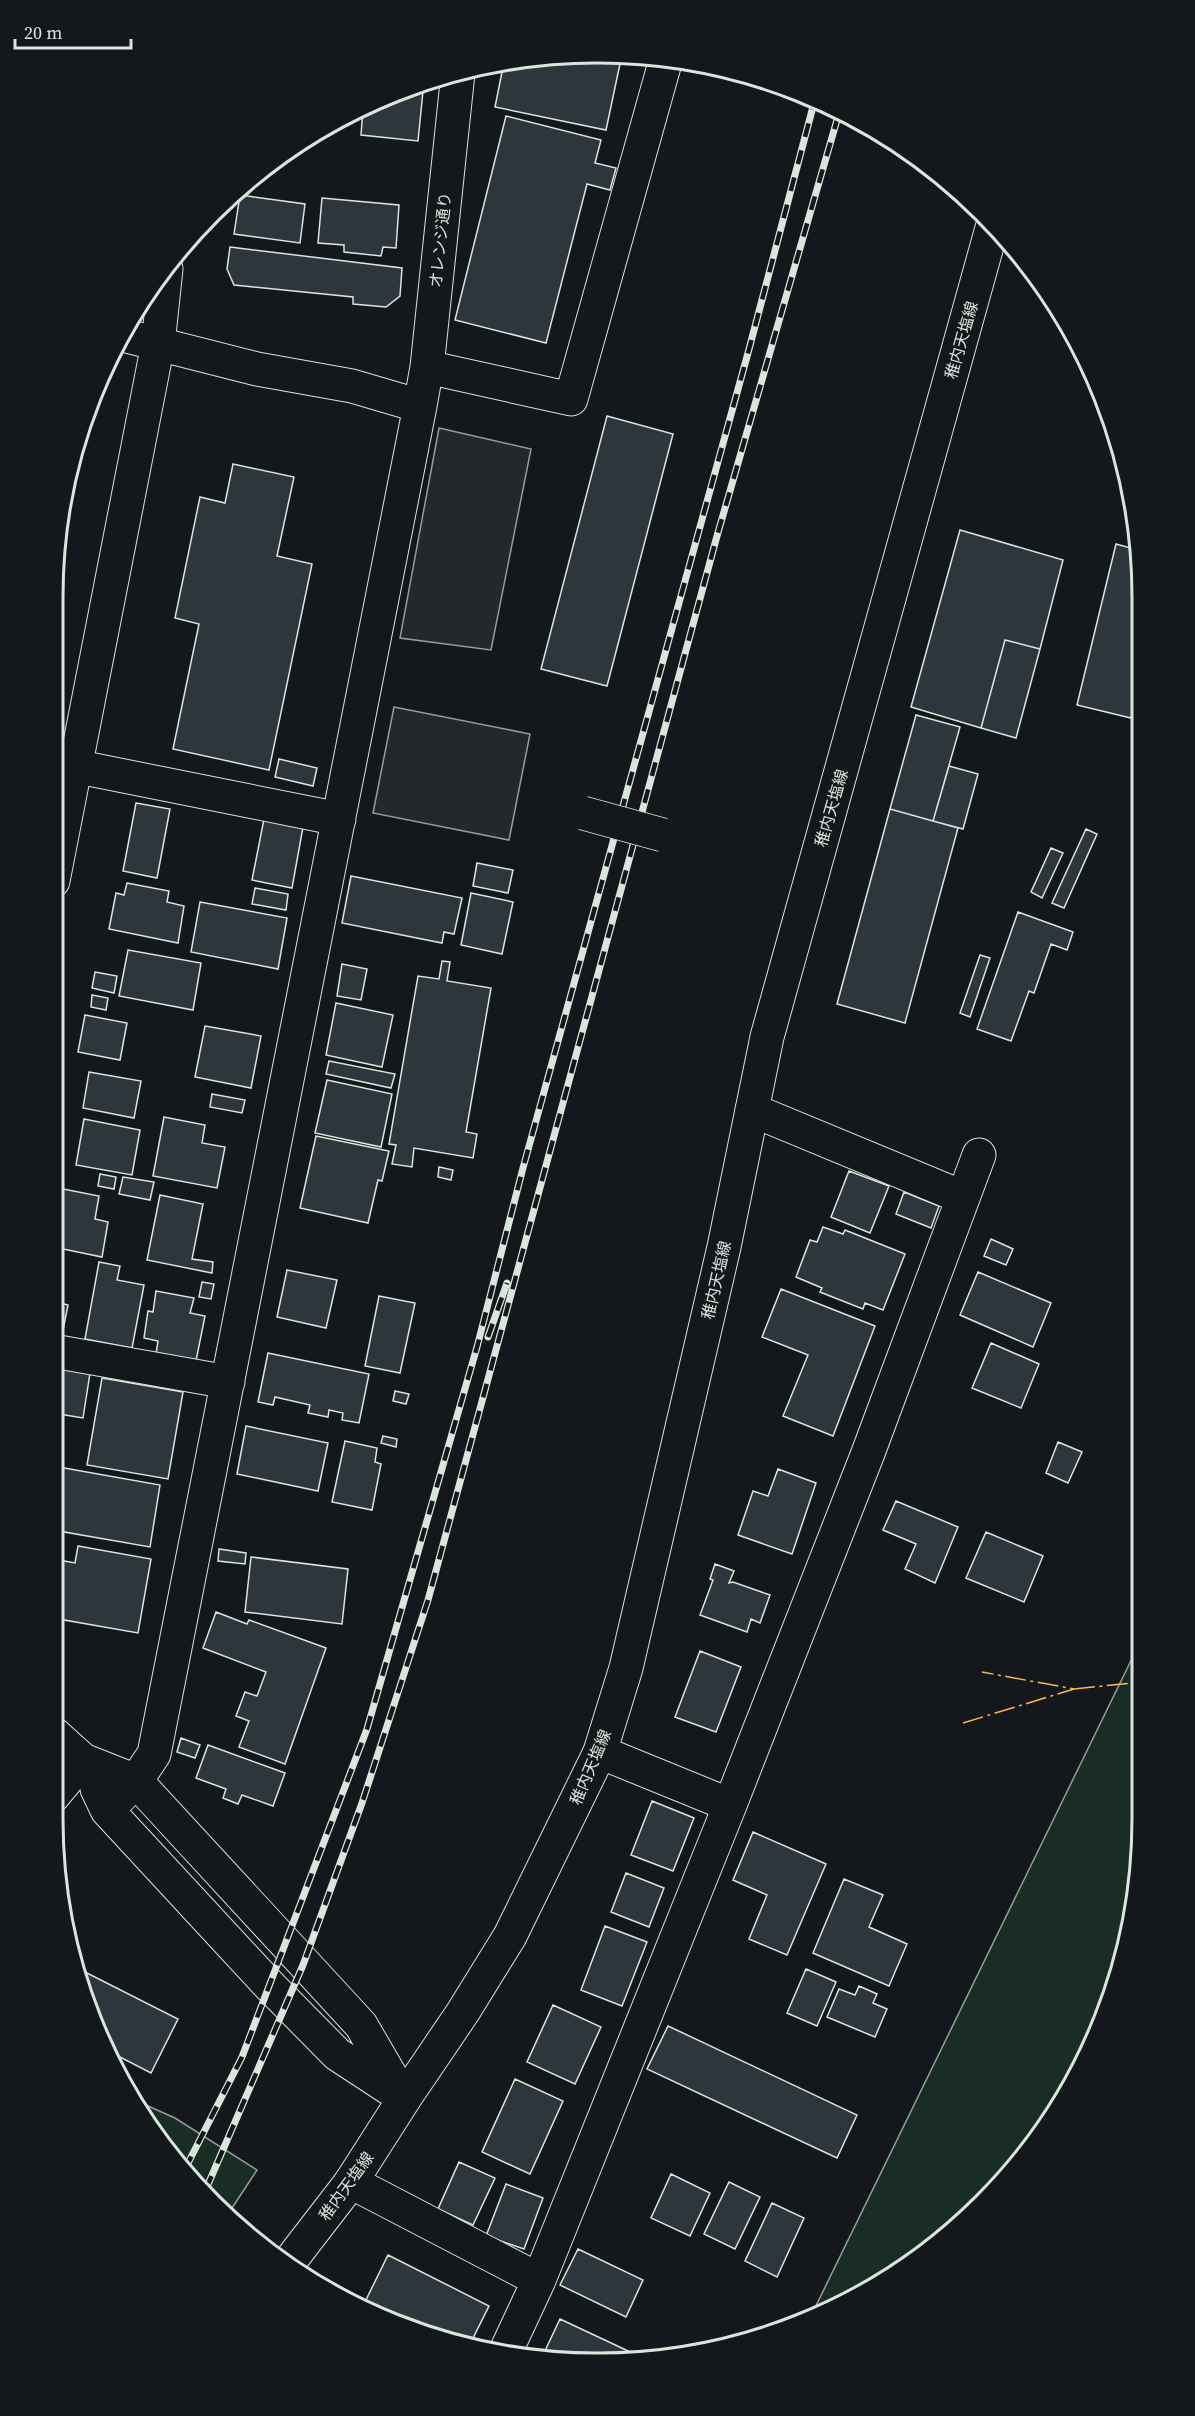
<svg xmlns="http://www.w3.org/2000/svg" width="1195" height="2416" font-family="'Source Serif 4','Noto Sans JP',serif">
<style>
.green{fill:#1a2d24;stroke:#939e99;stroke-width:1.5}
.parking{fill:#24282b;stroke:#939e99;stroke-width:1.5}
.building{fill:#2c363c;stroke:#d8e6dc;stroke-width:1.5}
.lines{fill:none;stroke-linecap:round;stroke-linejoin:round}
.minor-casing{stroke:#d8e6dc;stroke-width:35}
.major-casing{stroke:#d8e6dc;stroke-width:35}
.minor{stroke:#14181c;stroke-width:33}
.major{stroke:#14181c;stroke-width:33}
.rail-casing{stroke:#d8e6dc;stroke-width:7}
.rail{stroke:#14181c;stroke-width:4.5;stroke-dasharray:14;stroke-linecap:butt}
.minor-bridge-casing{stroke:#d8e6dc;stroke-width:35;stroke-linecap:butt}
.minor-bridge{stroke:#14181c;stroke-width:33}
.power{stroke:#ffb74d;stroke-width:1.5;stroke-dasharray:21 4.5 3 4.5;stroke-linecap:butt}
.labels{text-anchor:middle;stroke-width:4.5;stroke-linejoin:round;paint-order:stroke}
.street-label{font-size:16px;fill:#d8e6dc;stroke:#14181c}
.rim{fill:none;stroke:#d8e6dc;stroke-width:3}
</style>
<rect width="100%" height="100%" fill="#14181c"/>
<path class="green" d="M1142,1638V1819L1132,1925L1101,2027L1051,2121L983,2204L839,2307L811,2316Z
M139,2102L175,2118L257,2170L230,2211L165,2151Z"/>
<path class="parking" d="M439,428L531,449L491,650L400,638Z
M394,707L530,734L509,840L373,813Z"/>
<path class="building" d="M592,53L621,59L606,130L495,107L504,62Z
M405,89L423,91L418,141L361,135L363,108L389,94Z
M506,116L601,140L595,163L616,168L610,190L587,184L546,343L455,320Z
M240,195L305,204L300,243L234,234Z
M322,198L399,205L396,248L383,247L381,256L344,252V245L318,243Z
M230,247L402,268L400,296L386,307L353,304V297L234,285L227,269Z
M607,416L673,434L607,686L541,669Z
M233,464L294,477L277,556L312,564L269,770L173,749L199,624L175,618L200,497L225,503Z
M960,530L1063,560L1040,649L1005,640L981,728L911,707Z
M1116,544L1138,550V686L1131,718L1077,705Z
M1005,640L1040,649L1016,738L981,728Z
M916,715L960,727L933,821L890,809Z
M279,759L317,768L313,786L275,777Z
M949,766L978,774L963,829L933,821Z
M136,803L170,809L157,878L123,871Z
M890,809L958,828L905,1023L837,1004Z
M264,819L303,827L292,888L252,880Z
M1086,829L1097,834L1064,908L1052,903Z
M1051,848L1063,853L1042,898L1031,892Z
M477,863L513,870L508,893L473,886Z
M351,876L462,898L454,934L444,932L442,943L342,923Z
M127,883L169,891L167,902L184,906L178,943L109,929L116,893L124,895Z
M255,888L288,894L286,910L252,904Z
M471,893L513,902L502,954L461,945Z
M200,902L287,918L278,969L191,952Z
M1018,912L1073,932L1067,950L1051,944L1034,993L1029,991L1011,1041L977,1029Z
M128,950L201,963L193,1010L119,996Z
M980,955L990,958L970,1017L960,1013Z
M442,961L450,962L447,981L491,988L466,1132L477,1134L473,1158L414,1148L412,1167L392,1164L396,1145L389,1144L418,976L439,979Z
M342,964L367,969L361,1000L337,996Z
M95,972L117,976L114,993L92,988Z
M92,995L108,998L106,1010L91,1007Z
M336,1003L393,1015L382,1067L326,1055Z
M85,1015L127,1023L120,1060L78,1052Z
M205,1026L261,1036L251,1088L195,1077Z
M329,1061L395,1074L391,1088L326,1074Z
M89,1072L141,1081L134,1118L83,1108Z
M327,1080L392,1094L381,1147L315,1133Z
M212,1094L245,1100L242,1113L210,1107Z
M164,1117L205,1125L202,1143L225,1147L217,1188L153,1176Z
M84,1119L140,1130L132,1175L76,1165Z
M316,1136L389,1151L382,1181L378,1180L368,1223L300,1208Z
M439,1167L453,1170L451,1180L438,1177Z
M849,1171L889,1186L870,1233L831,1217Z
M100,1174L116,1177L114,1189L98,1186Z
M123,1177L154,1182L150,1200L119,1194Z
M53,1187L99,1196L95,1219L108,1222L102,1257L58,1248L61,1229L53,1228Z
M904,1192L939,1206L931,1228L896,1214Z
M160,1195L203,1204L192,1259L213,1262L212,1273L147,1260Z
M823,1227L843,1234L845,1230L905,1254L883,1310L865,1303L863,1309L820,1292L822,1288L796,1277L810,1240L817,1242Z
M991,1239L1013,1249L1006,1265L984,1256Z
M99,1262L120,1266L117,1280L144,1285L132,1348L85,1339Z
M287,1270L337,1280L326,1328L277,1317Z
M978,1272L1051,1303L1033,1347L960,1315Z
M202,1282L214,1284L211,1299L199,1297Z
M781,1289L875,1326L833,1436L783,1416L808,1355L762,1337Z
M156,1291L194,1298L190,1313L205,1316L196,1361L156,1354L158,1341L144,1338L148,1311L153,1312Z
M379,1296L415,1303L400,1373L365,1366Z
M53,1301L68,1305L63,1330L53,1328Z
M991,1343L1039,1364L1021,1408L972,1388Z
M268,1353L369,1374L359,1423L342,1420L343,1413L329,1410L328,1417L308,1413L310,1405L275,1397L273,1405L258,1402Z
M53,1366L90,1373L83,1418L53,1413Z
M102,1378L183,1392L168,1479L87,1465Z
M395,1391L409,1394L406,1404L393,1401Z
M246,1426L328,1443L318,1491L237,1474Z
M383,1436L397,1439L396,1447L381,1443Z
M345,1441L377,1448L375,1462L381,1464L372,1510L332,1502Z
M1058,1442L1082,1452L1068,1483L1046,1473Z
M53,1466L160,1485L150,1547L53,1530Z
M778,1469L816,1483L792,1554L738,1535L753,1491L768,1496Z
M896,1501L958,1527L935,1583L905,1569L916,1544L883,1530Z
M986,1532L1043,1556L1024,1602L966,1578Z
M78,1546L151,1559L138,1633L53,1618V1559L75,1563Z
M219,1549L246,1553L245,1564L218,1561Z
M251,1557L348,1569L342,1624L245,1612Z
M715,1564L734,1571L729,1583L733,1582L770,1595L760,1623L751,1619L747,1632L700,1615L713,1580L710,1579Z
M216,1612L247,1624L249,1620L326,1648L285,1764L239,1747L249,1721L236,1716L245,1692L257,1696L266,1672L203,1648Z
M700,1651L741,1667L716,1732L675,1717Z
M181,1738L200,1745L195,1758L177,1752Z
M208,1745L285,1773L273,1806L242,1795L238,1804L223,1798L226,1789L196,1778Z
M652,1801L694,1818L673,1871L631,1855Z
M753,1832L826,1864L787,1955L749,1939L767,1895L733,1880Z
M626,1873L664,1888L649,1927L611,1912Z
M844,1879L883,1895L869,1927L907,1944L889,1986L813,1953Z
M605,1926L647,1942L622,2006L581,1990Z
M77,1968L178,2019L151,2073L114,2054L82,1994Z
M806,1969L836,1982L817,2026L787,2013Z
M859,1986L877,1994L873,2003L887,2009L875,2037L827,2017L839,1989L855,1995Z
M553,2005L601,2027L575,2084L527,2062Z
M668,2026L857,2115L837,2158L647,2069Z
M515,2079L563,2101L530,2174L482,2152Z
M459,2162L495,2178L473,2225L438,2209Z
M671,2174L710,2193L690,2236L651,2218Z
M729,2182L760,2197L735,2249L704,2234Z
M506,2184L543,2198L524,2249L486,2236Z
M772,2203L804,2218L777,2277L745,2261Z
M578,2249L643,2280L626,2317L560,2285Z
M388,2255L489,2306L469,2346L389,2322L362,2308Z
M560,2319L643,2358L543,2355Z"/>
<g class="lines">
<defs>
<path id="minor" d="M123,335L257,369L352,386L420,406
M427,367L571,399L666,59
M74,766L339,819
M53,881L158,344L166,269
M752,1110L962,1197
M53,1351L228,1382
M53,1733L83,1760L136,1781L361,2025L404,2099
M600,1752L730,1805
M97,1789L107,1810L269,1985L337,2054L398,2094
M53,1796L83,1760
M107,1810L136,1781L154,1754L420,406L427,367L458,73
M351,2182L539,2280
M505,2353L539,2280L730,1805L868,1453L979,1155"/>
<path id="major" d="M287,2265L351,2182L404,2099L463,2012L510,1936L600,1752L626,1668L724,1247L767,1037L992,228"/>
</defs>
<use href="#minor" class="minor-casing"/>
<use href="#major" class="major-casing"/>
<use href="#minor" class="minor"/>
<use href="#major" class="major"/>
<defs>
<path id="rail" d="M488,1337L507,1283
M185,2169L242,2057L367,1729L477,1347L523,1168L748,353L815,99
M206,2189L303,1965L362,1803L428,1600L717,536L839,113"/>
</defs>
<use href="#rail" class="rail-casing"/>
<use href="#rail" class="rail"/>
<defs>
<path id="minor-bridge" d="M583,813L663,835"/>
</defs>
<use href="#minor-bridge" class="minor-bridge-casing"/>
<use href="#minor-bridge" class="minor-bridge"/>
<path class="power" d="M1074,1689L1142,1682
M963,1723L1074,1689L982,1672"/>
</g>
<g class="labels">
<g class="street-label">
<text transform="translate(440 240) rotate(-84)" y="6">オレンジ通り</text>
<text transform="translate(961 340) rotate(-74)" y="6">稚内天塩線</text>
<text transform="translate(831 808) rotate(-74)" y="6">稚内天塩線</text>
<text transform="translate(716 1280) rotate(-77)" y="6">稚内天塩線</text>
<text transform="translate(590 1767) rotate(-67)" y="6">稚内天塩線</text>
<text transform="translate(346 2186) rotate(-54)" y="6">稚内天塩線</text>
</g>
</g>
<path d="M0 0H1195V2416H0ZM597 63H598A534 534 0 0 1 1132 597V1819A534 534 0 0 1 598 2353H597A534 534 0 0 1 63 1819V597A534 534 0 0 1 597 63Z" fill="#14181c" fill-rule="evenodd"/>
<path class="rim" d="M597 63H598A534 534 0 0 1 1132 597V1819A534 534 0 0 1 598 2353H597A534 534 0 0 1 63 1819V597A534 534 0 0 1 597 63Z"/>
<path d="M15 39v9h116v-9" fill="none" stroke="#d8e6dc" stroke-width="3"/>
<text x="24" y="39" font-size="18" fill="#d8e6dc" stroke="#14181c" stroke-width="4.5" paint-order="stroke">20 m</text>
</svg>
